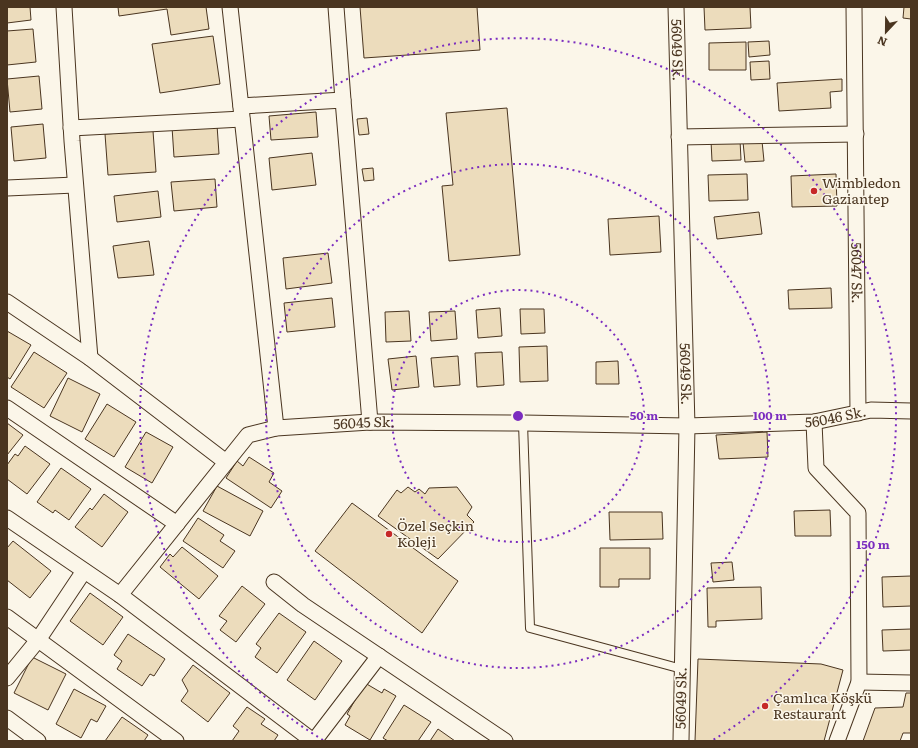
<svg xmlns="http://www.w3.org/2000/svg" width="918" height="748" font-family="Literata,serif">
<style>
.building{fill:#ecdcbc;stroke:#4a3520}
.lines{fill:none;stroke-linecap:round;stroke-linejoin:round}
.service-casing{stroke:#4a3520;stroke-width:10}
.minor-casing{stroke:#4a3520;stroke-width:17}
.service{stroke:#fbf6e9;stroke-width:8}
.minor{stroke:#fbf6e9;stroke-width:15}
.ring{fill:none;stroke:#7b2cbf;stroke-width:2;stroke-dasharray:2 4}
.poi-dot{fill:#c62828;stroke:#fbf6e9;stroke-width:1.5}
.labels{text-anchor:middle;stroke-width:3;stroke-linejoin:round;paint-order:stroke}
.street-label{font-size:14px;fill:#4a3520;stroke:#fbf6e9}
.poi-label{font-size:14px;fill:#4a3520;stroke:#fbf6e9;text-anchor:start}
.centre{fill:#7b2cbf;stroke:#fbf6e9;stroke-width:2}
.ring-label{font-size:12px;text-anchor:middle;font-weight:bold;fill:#7b2cbf;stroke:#fbf6e9;stroke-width:3;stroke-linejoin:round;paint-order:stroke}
</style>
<rect width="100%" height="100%" fill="#fbf6e9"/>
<path class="building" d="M7,7H30L31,20L7,23Z
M118,7H206L209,29L171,35L167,9L119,16Z
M360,7H477L480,50L364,58Z
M704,7H750L751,28L705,30Z
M904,7H911V19L903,18Z
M33,29L36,62L7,65V31Z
M213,36L220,84L160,93L152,44Z
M769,41L770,55L749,57L748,42Z
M746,42V70H709V43Z
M769,61L770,79L751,80L750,62Z
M39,76L42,109L10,112L7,79Z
M842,79V91L830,92L831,108L779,111L777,83Z
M507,108L520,255L449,261L442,186L453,185L446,113Z
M316,112L318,137L271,140L269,116Z
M367,118L369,134L359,135L357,119Z
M43,124L46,158L14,161L11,127Z
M217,125L219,154L174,157L172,127Z
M153,131L156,172L108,175L105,134Z
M740,140L741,160L712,161L711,141Z
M762,141L764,161L745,162L743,142Z
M312,153L316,185L272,190L269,158Z
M373,168L374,180L364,181L362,169Z
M747,174L748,200L709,201L708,175Z
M836,174L837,206L792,207L791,176Z
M215,179L217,207L174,211L171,182Z
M158,191L161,217L117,222L114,196Z
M759,212L762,234L717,239L714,217Z
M659,216L661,252L610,255L608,219Z
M149,241L154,275L118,278L113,246Z
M328,253L332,283L286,289L283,258Z
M831,288L832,308L789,309L788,290Z
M332,298L335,327L287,332L284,303Z
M500,308L502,336L478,338L476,310Z
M520,309H544L545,333L521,334Z
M409,311L411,341L386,342L385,312Z
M455,311L457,339L431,341L429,312Z
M7,331L31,345L10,379L7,377Z
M547,346L548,381L520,382L519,347Z
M34,352L67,373L44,408L11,387Z
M502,352L504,385L477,387L475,353Z
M416,356L419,387L392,390L388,359Z
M458,356L460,385L434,387L431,358Z
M618,361L619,384H596V362Z
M68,378L100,394L82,432L50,416Z
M107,404L136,422L114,457L85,439Z
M7,423L23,435L7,455Z
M146,432L173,447L152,483L125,467Z
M767,432L768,457L719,459L716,435Z
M25,446L50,464L27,494L7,479V465L15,454L18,456Z
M249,457L274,473L269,482L282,491L271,508L226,478L237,461L243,466Z
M61,468L91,489L69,520L55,510L53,513L37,502Z
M217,486L263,511L250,536L203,511Z
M408,487L415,492L419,489L425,494L429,488L457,487L472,507L467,515L474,522L438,559L378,516L397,490L401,493Z
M104,494L128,512L102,547L75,527L90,508L92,510Z
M352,503L458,581L422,633L315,551Z
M830,510L831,536H795L794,511Z
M609,512H662L663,539L610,540Z
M198,518L224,535L220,541L235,551L223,568L183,541Z
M13,541L51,571L30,598L7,580V548Z
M182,547L218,576L199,599L160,567L170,554L173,557Z
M600,548H650V579H619V587H600Z
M732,562L734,580L713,582L711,563Z
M911,576V606L883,607L882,577Z
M242,586L265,604L236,642L220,630L227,621L219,616Z
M761,587L762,619L716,621V627H708L707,588Z
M90,593L123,617L103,645L70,621Z
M279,613L306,632L277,673L255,657L261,648L256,644Z
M911,629V650L883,651L882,630Z
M128,634L165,659L154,676L150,674L142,686L117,669L122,661L114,655Z
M314,641L342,661L315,700L287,680Z
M32,657L66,674L48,710L14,693Z
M698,659L821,664L843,670L824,741H695Z
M193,665L230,693L208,722L181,701L188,691L182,680Z
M365,683L382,693L384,689L396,696L370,740L345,725L350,716L347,714Z
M74,689L106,706L97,722L91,719L81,738L56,724Z
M906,693H911V733H903L900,741H863L875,708L903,707Z
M404,705L431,722L418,741H388L383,738Z
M247,707L265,719L261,724L278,735L274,741H232L239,731L233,726Z
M122,717L148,735L144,741H105Z
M438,729L455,741H430Z"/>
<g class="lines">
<defs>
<path id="service" d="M523,423L530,628L682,669"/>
<g id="minor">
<path d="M64,7L72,141L90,358"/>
<path d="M230,7L276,428"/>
<path d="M336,7L343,100L370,422"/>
<path id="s1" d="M676,7L687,426L681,741"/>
<path id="s2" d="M854,7L858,413"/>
<path d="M241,106L343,100"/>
<path d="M71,128L242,119"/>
<path d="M679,137L856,134"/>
<path d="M7,188L75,185"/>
<path d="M7,302L90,358L226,462"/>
<path d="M7,408L177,524"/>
<path d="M814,422L816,468L858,513L859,682L837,741"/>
<path d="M7,518L120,595L313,741"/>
<path d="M274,582L303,605L505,741"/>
<path id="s3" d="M120,595L248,435L276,428L370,422L523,423L687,426L814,422L871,410L911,411"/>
<path d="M7,617L176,741"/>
<path d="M7,678L38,640L84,571"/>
<path d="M859,682L911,683"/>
<path d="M7,718L38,741"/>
<path d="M314,741L379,656"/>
</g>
</defs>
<use href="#service" class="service-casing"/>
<use href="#minor" class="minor-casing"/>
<use href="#service" class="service"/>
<use href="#minor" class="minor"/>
</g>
<g class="ring">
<circle cx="518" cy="416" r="126"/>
<circle cx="518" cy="416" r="252"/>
<path d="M323 740A378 378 0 1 1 713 740"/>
</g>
<g class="poi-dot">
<circle cx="814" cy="191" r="4"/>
<circle cx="389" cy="534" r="4"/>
<circle cx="765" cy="706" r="4"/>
</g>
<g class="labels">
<g class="street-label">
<text dy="5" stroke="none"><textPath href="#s1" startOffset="43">56049 Sk.</textPath></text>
<text dy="5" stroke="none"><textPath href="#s2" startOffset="266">56047 Sk.</textPath></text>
<text dy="5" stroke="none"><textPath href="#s1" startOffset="367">56049 Sk.</textPath></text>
<text dy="5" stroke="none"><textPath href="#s3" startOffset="794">56046 Sk.</textPath></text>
<text dy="5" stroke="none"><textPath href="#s3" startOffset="322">56045 Sk.</textPath></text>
<text transform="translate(681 698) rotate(-89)" y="5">56049 Sk.</text>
</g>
<g class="poi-label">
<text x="822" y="188">Wimbledon<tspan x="822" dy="16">Gaziantep</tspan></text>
<text x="397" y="531">Özel Seçkin<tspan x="397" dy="16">Koleji</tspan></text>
<text x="773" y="703">Çamlıca Köşkü<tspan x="773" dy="16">Restaurant</tspan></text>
</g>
</g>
<circle cx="518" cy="416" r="6" class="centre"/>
<g class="ring-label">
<text x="644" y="420">50 m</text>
<text x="770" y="420">100 m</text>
<text x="873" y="549">150 m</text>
</g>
<rect width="918" height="748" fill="none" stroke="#4a3520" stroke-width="16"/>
<g transform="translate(886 32) rotate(202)" stroke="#fbf6e9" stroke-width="3" paint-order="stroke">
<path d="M0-3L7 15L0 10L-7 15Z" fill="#4a3520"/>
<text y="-6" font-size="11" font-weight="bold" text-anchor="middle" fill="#4a3520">N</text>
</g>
</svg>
